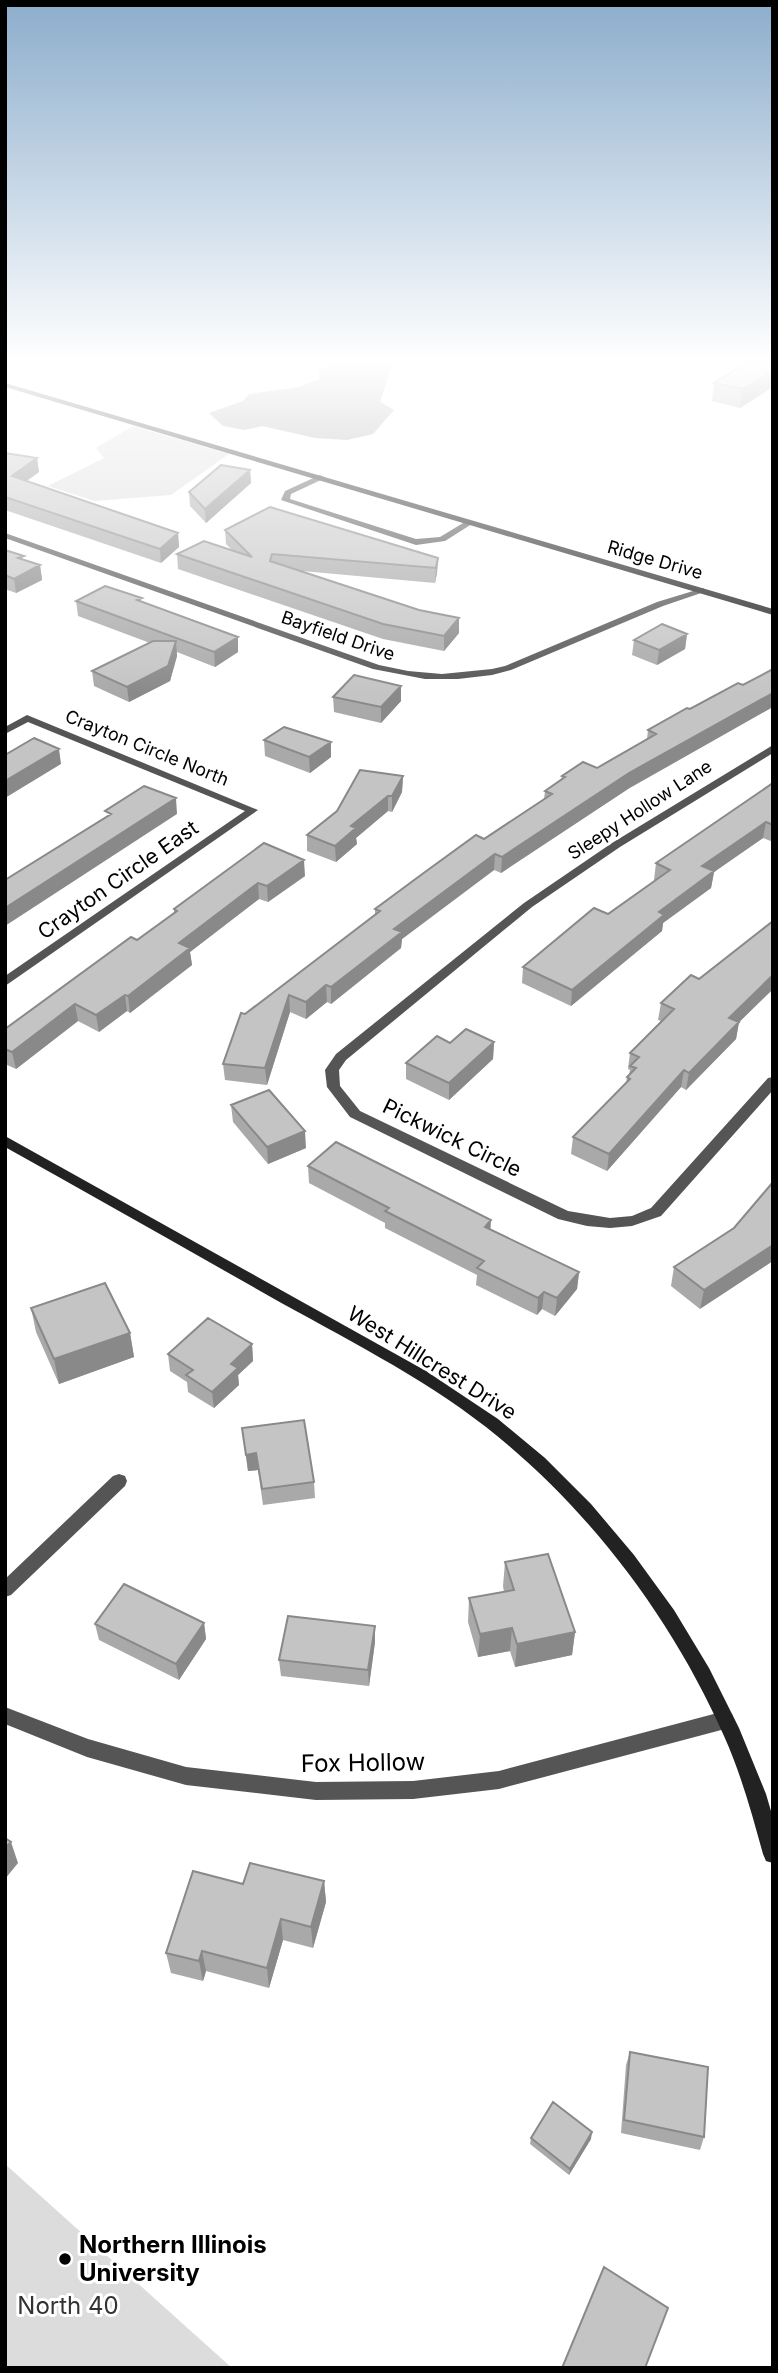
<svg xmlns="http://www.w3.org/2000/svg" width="778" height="2373" font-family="Inter,sans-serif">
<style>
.green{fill:#dcdcdc}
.water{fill:#a3a3a3}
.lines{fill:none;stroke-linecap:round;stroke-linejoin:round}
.street{fill:#555;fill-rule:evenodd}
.secondary{fill:#222;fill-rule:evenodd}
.wall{fill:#a9a9a9}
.shaded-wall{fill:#898989}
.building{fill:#c4c4c4;stroke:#898989;stroke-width:2}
.poi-dot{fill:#000;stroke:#fff;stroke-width:2.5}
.labels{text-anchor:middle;stroke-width:6;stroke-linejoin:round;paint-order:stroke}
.far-street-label{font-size:18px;fill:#000;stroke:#fff}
.street-label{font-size:21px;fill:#000;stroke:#fff}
.near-street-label{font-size:24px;fill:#000;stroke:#fff}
.near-poi-label{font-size:24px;font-weight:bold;fill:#000;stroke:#fff;text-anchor:start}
.near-park-label{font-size:24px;fill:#333;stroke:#fff}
</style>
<rect width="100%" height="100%" fill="#fff"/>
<path class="green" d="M133,426L229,454L171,495L94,501L48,486L104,458L96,448Z
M5,2164L232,2368H5Z"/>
<path class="water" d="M332,363H396L392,365L380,402L394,410L373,434L347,440L315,438L262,426L245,430L223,426L209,413L243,401L249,394L299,387L319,379V369Z"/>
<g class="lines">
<path class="street" d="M320,475L324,477L323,479L291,494L290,499L416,539L440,537L468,520L475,522L445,541L416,545L281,500L285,491Z
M5,533L379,665L408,671L442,674L492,669L505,666L657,602L703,588L707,591L663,606L511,670L492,675L458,679H425L373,669L5,538Z
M27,715L258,810L5,986V976L245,811L28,722L5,734V727Z
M773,745V753L620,847L532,907L346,1060L339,1070L340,1086L360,1111L568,1211L610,1218L632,1216L651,1208L768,1078L773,1077V1090L661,1216L632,1226L610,1228L587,1226L558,1219L350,1117L327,1087L325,1070L336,1054L524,903L612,843Z
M119,1474L125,1476L127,1481L125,1486L11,1595L5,1597V1579L113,1476Z
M5,1707L88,1739L186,1767L316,1782L413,1781L499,1771L725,1711L732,1714L734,1720L732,1726L725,1729L499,1789L413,1799L316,1800L186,1785L87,1757L5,1724Z"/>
<path class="secondary" d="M5,383L773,609V615L5,387Z
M5,1136L426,1371L498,1419L545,1458L591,1504L634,1555L674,1610L709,1668L739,1728L766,1794L773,1818V1863L766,1861L763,1854C752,1814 741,1774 724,1736C672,1618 588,1507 486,1427C419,1375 342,1337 269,1296C181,1246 93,1196 5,1147Z"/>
</g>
<path class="wall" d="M773,363L740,408L712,401L714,383Z
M5,453L37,458L39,472L26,481L178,533L179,547L161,563L5,510Z
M250,470L251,483L206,523L190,506L189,492Z
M225,530L438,558L437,573L435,583L302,571L459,633L444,651L383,639L178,569L177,554L233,551L226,544Z
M5,550L24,560L40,565L42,580L16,593L5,589Z
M76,601L142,602L238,637V652L215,667L177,652V656L170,681L129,702L94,686L92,671L150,643L78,616Z
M687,634L685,649L657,665L632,655L634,640Z
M401,686V701L381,723L334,712L333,697Z
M687,708L628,789L501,873L494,870L402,939L401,948L331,1004L327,1002L306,1019L290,1012L267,1085L225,1080L223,1064L245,1014L375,915V909L544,799L545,791L561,780L562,776L597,768L647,739L648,730Z
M264,740L331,742V757L310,773L265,756Z
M403,776L402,792L392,812L388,811L356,838L357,844L336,862L307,851V835Z
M773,783V842L763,838L714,872L711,888L663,923L662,931L571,1006L522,983L523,967L608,914L656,880H654L656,863Z
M264,843L305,876L268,902L259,899L190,952L192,965L130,1013L127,1011L99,1032L78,1021L16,1069L5,1064V1029L137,940L174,913V909Z
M773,921V991H771L739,1022L736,1039L686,1090L681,1087L607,1171L571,1154L573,1137L626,1083L627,1077L629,1075L630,1070L628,1069L630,1053L661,1021L658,1020L661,1003L699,979Z
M494,1042L493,1059L449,1100L406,1079V1063L450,1043Z
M231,1105L306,1148L268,1164L233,1122Z
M308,1166L490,1229L579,1272L577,1289L555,1316L542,1309L537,1315L476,1285L477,1275L385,1228V1223L309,1183Z
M734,1228L700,1309L671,1286L674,1267Z
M31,1308L130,1333L134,1357L59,1384L36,1332Z
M252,1344L253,1361L238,1375L239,1385L214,1408L188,1392L187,1382L170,1371L168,1354Z
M242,1428L314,1482L315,1498L263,1505L258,1470L248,1471Z
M505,1562L575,1632L572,1655L515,1667L510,1651L478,1657L468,1622L469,1598L504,1592L503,1586Z
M204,1623L206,1639L179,1680L99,1640L95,1624Z
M375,1642L369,1686L281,1676L279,1660Z
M324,1881L326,1902L313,1948L283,1940L269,1988L206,1971L203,1981L171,1973L166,1953L243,1884Z
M630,2052L704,2137L700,2150L621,2133L626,2065Z
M531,2138L591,2139L569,2175L530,2144Z"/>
<path class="shaded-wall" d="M773,370V387L740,408L743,389Z
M37,458L39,472L14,490L12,476Z
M250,470L251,483L206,523L205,509Z
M178,533L179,547L161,563L160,549Z
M438,558L437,573L435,583L436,568Z
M40,565L42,580L16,593L14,579Z
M459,618V633L444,651V636Z
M687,634L685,649L657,665L659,650Z
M238,637V652L215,667L214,652Z
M176,641L177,656L170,681L129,702L127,687Z
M401,686V701L381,723V707Z
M773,693V707L628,789L501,873L502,857L629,773Z
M331,742V757L310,773L309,757Z
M59,749L61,764L5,798V781Z
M403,776L402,792L392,812V796Z
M388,796V811L356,838L357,844L336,862L335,846L351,826Z
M176,798L177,814L5,926V908Z
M766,822L763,838L714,872L711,888L663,923L662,931L571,1006L572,990L659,912L702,866Z
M495,854L494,870L402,939L401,948L331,1004V987L394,929Z
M304,860L305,876L268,902L267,886Z
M258,883L259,899L190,952L192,965L130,1013L128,996L179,943Z
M773,975L771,991L726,1035L729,1018Z
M326,985L327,1002L306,1019V1002Z
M125,995L127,1011L99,1032L96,1015Z
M289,995L290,1012L267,1085L265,1068Z
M75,1004L78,1021L16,1069L12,1052Z
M739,1022L736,1039L686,1090L689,1073Z
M494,1042L493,1059L449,1100V1083Z
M684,1070L681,1087L607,1171L609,1154Z
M305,1131L306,1148L268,1164L267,1147Z
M491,1220L490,1238L485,1227Z
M773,1245V1261L700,1309L704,1290Z
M579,1272L577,1289L555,1316L557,1298Z
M544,1292L542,1309L537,1315L538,1298Z
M130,1333L134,1357L59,1384L54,1359Z
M252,1344L253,1361L238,1375L239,1385L214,1408L212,1392L231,1364Z
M256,1453L258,1470L248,1471L246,1455Z
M204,1623L206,1639L179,1680L176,1664Z
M375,1626V1642L369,1686L368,1670Z
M512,1628L510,1651L478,1657L480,1634Z
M575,1632L572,1655L515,1667L517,1644Z
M11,1842L18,1863L5,1879V1848Z
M324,1881L326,1902L313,1948L311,1927Z
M281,1919L283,1940L269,1988L267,1968Z
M202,1951L206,1971L203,1981L199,1961Z
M592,2132L591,2139L569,2175L570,2169Z"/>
<path class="building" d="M746,363H773V370L743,389L714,383Z
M5,453L37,458L12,476L178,533L160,549L5,497Z
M221,465L250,470L205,509L189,492Z
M270,507L438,558L436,568L272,554L270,561L419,610L459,618L444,636L383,624L177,554L204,541L252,557L225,530Z
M5,550L24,556L18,558L40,565L14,579L5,575Z
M105,586L142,598L137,600L238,637L214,652L76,601Z
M662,624L687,634L659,650L634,640Z
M153,641H176L168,666L127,687L92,671Z
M773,669V693L629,773L502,857L495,854L394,929L402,932L331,987L326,985L306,1002L289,995L265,1068L223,1064L241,1013L245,1014L312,963L380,911L375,909L425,872L476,835L484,839L552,794L545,791L565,777L562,776L583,762L597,768L656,734L648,730L687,708L690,709L738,683L743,685Z
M354,675L401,686L381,707L333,697Z
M284,727L331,742L309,757L264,740Z
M34,738L59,749L5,781V755Z
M360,770L403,776L392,796H388L351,826L356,828L335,846L307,835L337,811Z
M773,783V825L766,822L702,866L714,871L659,912L664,915L572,990L523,967L594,908L608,914L670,870L656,863Z
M144,786L176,798L5,908V880L111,814L105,811Z
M264,843L304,860L267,886L258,883L179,943L190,948L128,996L125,995L96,1015L75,1004L12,1052L5,1049V1029L131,937L137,940L177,911L174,909Z
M773,921V975L729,1018L739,1022L689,1073L684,1070L609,1154L573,1137L630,1079L627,1077L636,1068L630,1066L639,1057L630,1053L674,1009L661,1003L691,975L699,979Z
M466,1029L494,1042L449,1083L406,1063L437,1036L450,1043Z
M269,1090L305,1131L267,1147L231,1105Z
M336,1142L491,1220L485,1227L579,1272L557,1298L544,1292L538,1298L477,1268L484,1261L385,1211L389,1208L308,1166Z
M773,1182V1245L704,1290L674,1267L734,1228Z
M105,1283L130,1333L54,1359L31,1308Z
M208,1318L252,1344L231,1364L238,1368L212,1392L186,1375L193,1370L168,1354Z
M304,1420L314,1482L262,1489L256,1453L246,1455L242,1428Z
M548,1554L575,1632L517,1644L512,1628L480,1634L469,1598L514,1590L505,1562Z
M124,1584L204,1623L176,1664L95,1624Z
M288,1616L375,1626L368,1670L279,1660Z
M5,1838L11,1842L5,1848Z
M250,1863L324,1881L311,1927L281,1919L267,1968L202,1951L199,1961L166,1953L193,1871L243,1884Z
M630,2052L708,2067L704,2137L624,2120Z
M553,2102L592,2132L570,2169L531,2138Z
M604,2267L668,2308L645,2368H562Z"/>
<linearGradient id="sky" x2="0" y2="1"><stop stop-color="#8cadcc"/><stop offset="0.52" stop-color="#fff"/><stop offset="1" stop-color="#fff" stop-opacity="0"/></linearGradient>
<rect width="778" height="695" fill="url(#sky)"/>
<circle class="poi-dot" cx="65" cy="2259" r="7"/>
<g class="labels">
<g class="far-street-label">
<text transform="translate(655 560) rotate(16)" y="6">Ridge Drive</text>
<text transform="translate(338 636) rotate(19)" y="6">Bayfield Drive</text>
<text transform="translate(147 748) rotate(22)" y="6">Crayton Circle North</text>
<text transform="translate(640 810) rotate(-33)" y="6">Sleepy Hollow Lane</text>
</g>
<g class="street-label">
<text transform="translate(118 880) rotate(-35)" y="7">Crayton Circle East</text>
<text transform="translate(452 1138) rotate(26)" y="7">Pickwick Circle</text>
<text transform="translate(432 1363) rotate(32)" y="7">West Hillcrest Drive</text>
</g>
<g class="near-street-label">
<text transform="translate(363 1763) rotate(-1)" y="8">Fox Hollow</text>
</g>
<g class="near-poi-label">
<text x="79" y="2253">Northern Illinois<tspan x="79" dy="28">University</tspan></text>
</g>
<g class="near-park-label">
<text x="68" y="2314">North 40</text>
</g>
</g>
<rect width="778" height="2373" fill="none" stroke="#000000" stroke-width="14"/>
</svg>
